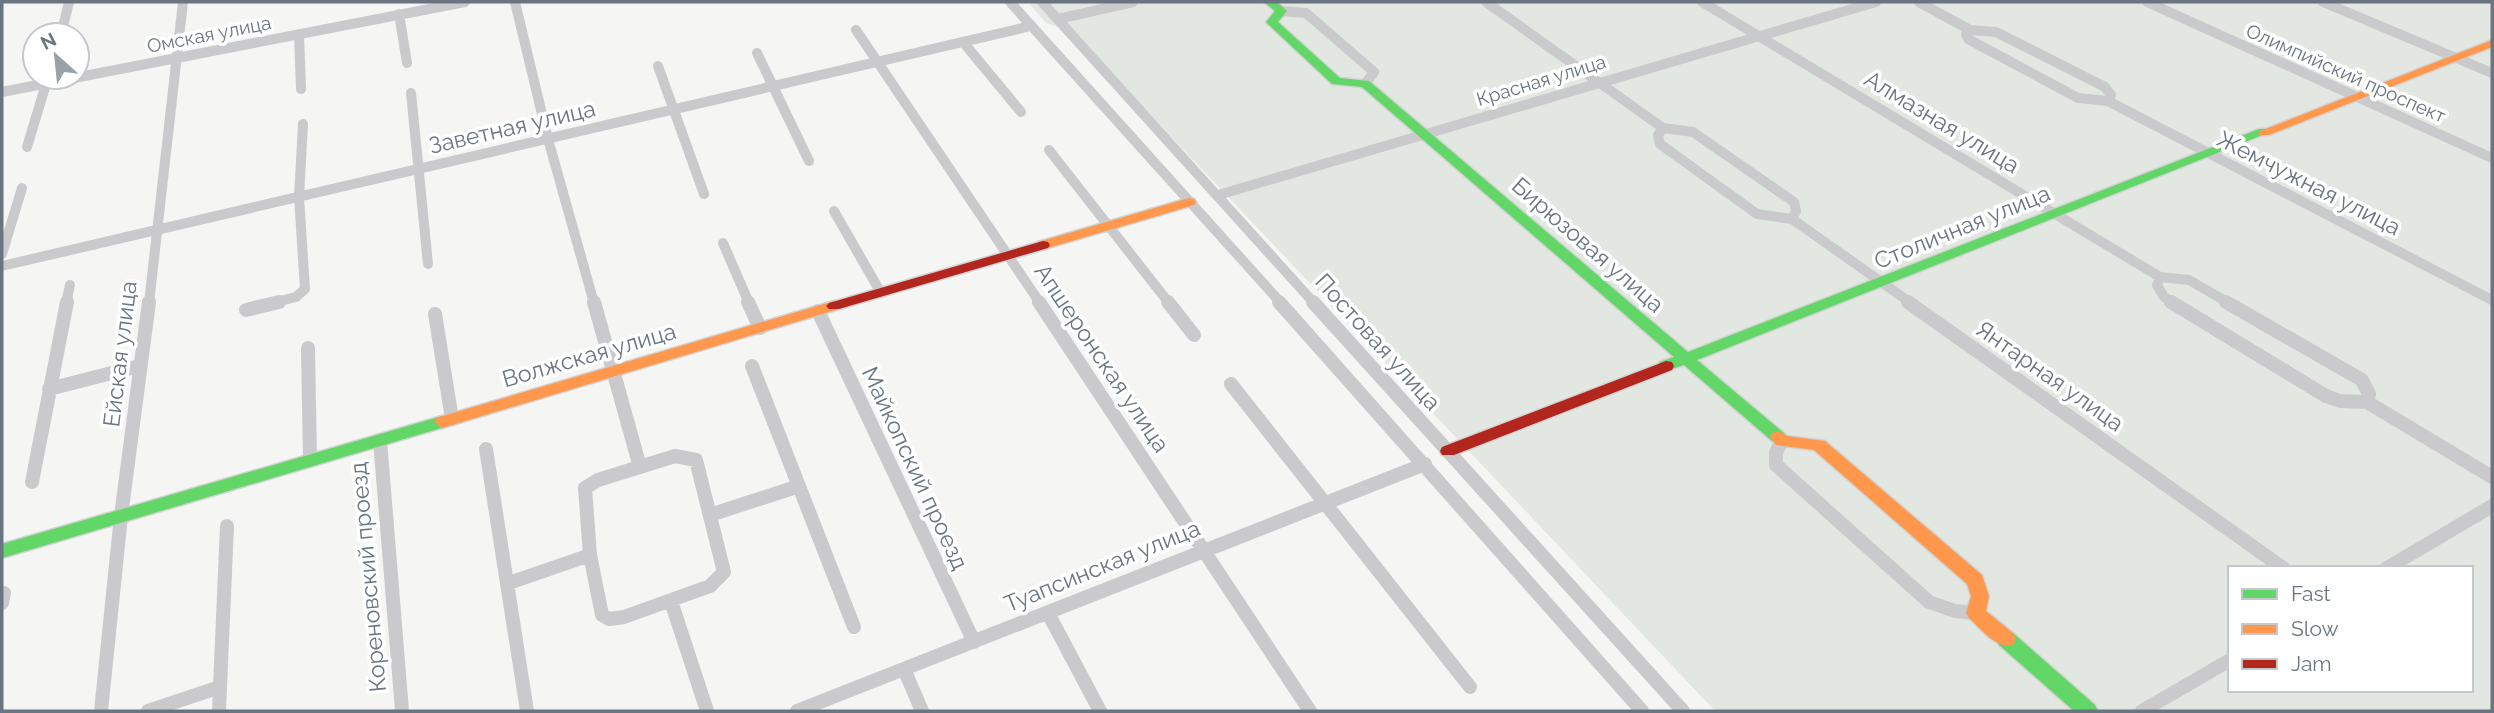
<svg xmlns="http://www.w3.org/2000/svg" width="2494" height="713" font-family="Raleway,sans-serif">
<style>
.green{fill:#e3e7e2;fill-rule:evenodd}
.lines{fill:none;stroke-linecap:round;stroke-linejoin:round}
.fast-casing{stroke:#d2d3d3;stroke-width:3}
.slow-casing{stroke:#d2d3d3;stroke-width:3}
.jam-casing{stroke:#d2d3d3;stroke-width:3}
.street-far1{stroke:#cacacc;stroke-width:10}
.street{stroke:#cacacc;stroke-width:14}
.fast{fill:#63d668;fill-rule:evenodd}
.slow{fill:#ff974d;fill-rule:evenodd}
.jam{fill:#b3261e;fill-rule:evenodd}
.labels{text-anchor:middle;stroke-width:7;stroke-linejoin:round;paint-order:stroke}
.far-street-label{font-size:19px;fill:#697581;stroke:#fff}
.street-label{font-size:23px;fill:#697581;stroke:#fff}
</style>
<rect width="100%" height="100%" fill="#f5f5f4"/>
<path class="green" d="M1028,2H2492V711H1715L1072,32L1046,23ZM2230,568H2471V690H2230Z"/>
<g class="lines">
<defs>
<path id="fast" d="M1264,2H1277L1287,11L1278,22L1340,78L1369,81L1688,352L2259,129H2269L2270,132L1697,360L1784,433L1786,437L1784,441H1772L1684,365L1666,371L1660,370L1658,366L1660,362L1674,357L1362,87L1332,84L1268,24L1266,22L1275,11Z
M442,416L450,422L448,426L2,558V544Z
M2006,631L2013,633L2095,705L2098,711H2074L1999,645L1996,639L1999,633Z"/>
<path id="slow" d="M2492,40V47L2269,135H2259L2258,132Z
M1189,198L1194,199L1196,202L1194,205L1048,248L1043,249L1036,245L1038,242Z
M834,301L839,303L842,306L839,309L442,428L434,422L436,418Z
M1778,431L1787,436L1825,441L1982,575L1989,596L1986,611L2013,633L2016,639L2013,645C1997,650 1981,629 1969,618L1966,613L1971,596L1967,584L1814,450L1776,445L1770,437L1772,433Z"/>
<path id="jam" d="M1043,241L1048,242L1050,245L1048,248L839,309H829L826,306L829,303Z
M1666,361L1672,362L1674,366L1672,370L1454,455H1442L1440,451L1442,447Z"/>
</defs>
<use href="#fast" class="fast-casing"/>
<use href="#slow" class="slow-casing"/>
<use href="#jam" class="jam-casing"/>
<path class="street-far1" d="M515,2L548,139L594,303
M1010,2L1281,303
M1042,2L1314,303
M1486,2L1663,128L1658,135L1660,144L1757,214L1792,219L1911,303
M1702,2L2160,277L2189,280L2229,303
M1919,2L1970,30L1996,32L2105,87L2111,95L2108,101L2492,300
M2147,2L2492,158
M2323,2L2492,73
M1281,11L1306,13L1374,72L1365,84
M399,14L407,63
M1058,19L1133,2
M856,30L1040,303
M1970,30L1966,34L1968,39L2078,98L2108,101
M299,34L301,89
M61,35L69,2
M963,42L1021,112
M757,53L809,161
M658,66L704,194
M2,92L465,2
M411,93L428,264
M1663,128L1693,132L1794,202L1796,211L1792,219
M27,147L46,84
M1049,150L1169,303
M1218,195L1876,2
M834,211L881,293
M723,243L749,303
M2,254L22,188
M2,266L1031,26
M2160,277L2157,285L2164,297L2174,303
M66,303L70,285
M149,303L183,2
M272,303L296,297L305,289L299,197L303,124"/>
<path class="street" d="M594,302L640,467
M748,302L760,328
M1039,302L1310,711
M1168,302L1194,335
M1279,302L1642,711
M1313,302L1683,711
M1908,302L2283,568
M2171,302L2326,396L2340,401L2367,402
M2226,302L2362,380L2369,394L2367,402L2492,477
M246,310L279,302
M818,311L974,642
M435,314L452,419
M308,348L310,460
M752,366L854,627
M1231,384L1470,687
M49,389L139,366
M380,440L402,711
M1782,441L1776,452V465L1929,602L1955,611L1976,613
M486,449L527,711
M675,456L696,460L724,572L710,586L624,617L609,619L602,615L590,555L585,488L598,480Z
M32,482L67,302
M710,515L799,486
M2387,568L2492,506
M509,583L590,555
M671,601L707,711
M2,603L4,593
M1048,613L1100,711
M904,669L922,711
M101,711L121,516L149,302
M148,711L220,687L227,526
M219,711L220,687
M797,711L1425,464
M2142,711L2230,660"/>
<use href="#fast" class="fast"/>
<use href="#slow" class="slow"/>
<use href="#jam" class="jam"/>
</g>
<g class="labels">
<g class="far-street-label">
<text transform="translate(209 34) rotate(-11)" y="7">Омская улица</text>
<text transform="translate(2346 73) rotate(24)" y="7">Олимпийский проспект</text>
<text transform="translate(1541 80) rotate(-17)" y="7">Красная улица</text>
</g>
<g class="street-label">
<text transform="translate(1942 122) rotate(31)" y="8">Алмазная улица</text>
<text transform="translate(512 127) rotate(-13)" y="8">Заветная улица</text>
<text transform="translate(2309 183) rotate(27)" y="8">Жемчужная улица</text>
<text transform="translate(1962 227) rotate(-22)" y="8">Столичная улица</text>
<text transform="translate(1588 245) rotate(41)" y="8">Бирюзовая улица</text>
<text transform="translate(1378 342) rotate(48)" y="8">Постовая улица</text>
<text transform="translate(120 354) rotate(-83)" y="8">Ейская улица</text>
<text transform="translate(589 355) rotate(-16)" y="8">Волжская улица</text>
<text transform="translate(1102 358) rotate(56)" y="8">Апшеронская улица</text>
<text transform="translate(2050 376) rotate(35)" y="8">Янтарная улица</text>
<text transform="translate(915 468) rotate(65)" y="8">Майкопский проезд</text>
<text transform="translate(1102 566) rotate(-22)" y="8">Туапсинская улица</text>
<text transform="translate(368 577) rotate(-95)" y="8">Кореновский проезд</text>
</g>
</g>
<rect width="2494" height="713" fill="none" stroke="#697581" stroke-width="7"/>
<rect x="2228" y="566" width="245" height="126" fill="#ffffff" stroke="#c3c8cd" stroke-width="2"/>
<rect x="2242" y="589" width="35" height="10" fill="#63d668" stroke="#c3c8cd" stroke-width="2"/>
<text x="2291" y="601" font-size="21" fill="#697581">Fast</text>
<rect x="2242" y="624" width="35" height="10" fill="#ff974d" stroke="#c3c8cd" stroke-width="2"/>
<text x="2291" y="636" font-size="21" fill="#697581">Slow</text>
<rect x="2242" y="659" width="35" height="10" fill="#b3261e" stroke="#c3c8cd" stroke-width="2"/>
<text x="2291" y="671" font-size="21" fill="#697581">Jam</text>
<g transform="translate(56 56) rotate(333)"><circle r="33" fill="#ffffff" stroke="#c3c8cd" stroke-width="2"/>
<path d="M0-5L12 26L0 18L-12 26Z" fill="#9aa2a9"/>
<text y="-10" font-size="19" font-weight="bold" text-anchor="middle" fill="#697581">N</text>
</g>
</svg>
